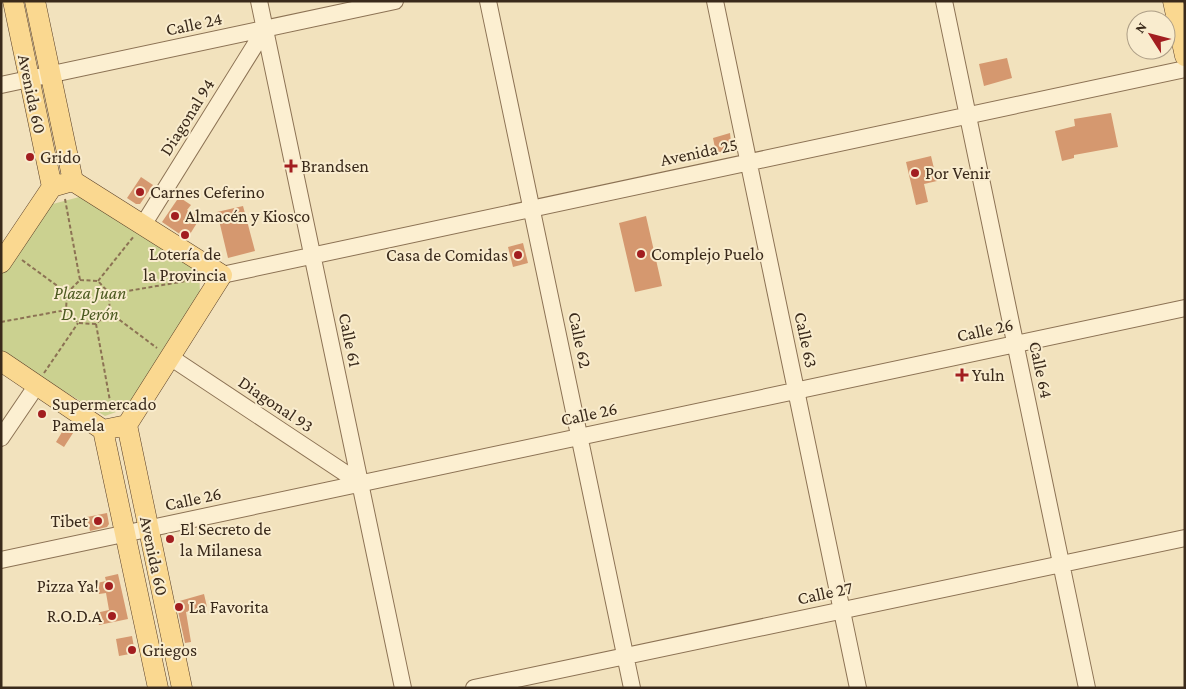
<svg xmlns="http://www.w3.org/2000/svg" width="1186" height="689" font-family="'Crimson Pro',serif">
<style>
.green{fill:#cbd190}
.building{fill:#d5986f}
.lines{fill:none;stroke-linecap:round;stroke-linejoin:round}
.minor-casing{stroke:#8c7254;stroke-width:18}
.major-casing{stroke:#593f29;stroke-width:21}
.path{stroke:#8c7254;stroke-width:2;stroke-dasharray:4 2.5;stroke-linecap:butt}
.minor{stroke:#fcefd1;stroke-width:16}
.major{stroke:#fad890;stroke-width:20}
.poi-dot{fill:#a21e20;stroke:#f9ecce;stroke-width:2}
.labels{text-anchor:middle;stroke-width:4;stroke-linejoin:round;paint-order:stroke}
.street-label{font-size:18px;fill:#3a2a1b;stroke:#f9ecce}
.poi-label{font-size:18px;fill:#3a2a1b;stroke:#f9ecce;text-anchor:start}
.park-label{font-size:18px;font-style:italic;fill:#4b591f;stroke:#f9ecce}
</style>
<rect width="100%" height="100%" fill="#f2e2bd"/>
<path class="green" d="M83,196L199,267L200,295L130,407L105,416L1,353V274L49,205Z"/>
<path class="building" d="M1007,58L1012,78L984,86L979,64Z
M1111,113L1118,147L1074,155V158L1062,161L1055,131L1075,126L1074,119Z
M730,133L731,142L726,151L716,153L713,138Z
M931,156L937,181L924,184L928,202L916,205L906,162Z
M141,177L153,185L140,204H136L127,198Z
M179,197L191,205L187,210L200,218L187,239L162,222Z
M243,206L255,251L228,258L217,212Z
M646,216L662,286L635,292L619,223Z
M523,243L528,263L513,267L508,247Z
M65,427L73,433L64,447L56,442Z
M107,513L109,524L107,527L90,531L87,517Z
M118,574L128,619L99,625L96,613L109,610L106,593L99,594L97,583L106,581L105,577Z
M204,594L207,607L186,612L191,642L185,643L176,602Z
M132,636L135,653L119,656L116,639Z"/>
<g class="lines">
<defs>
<path id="minor" d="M259,1L403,688
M488,1L632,688
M715,1L858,688
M944,1L1087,688
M1,85L395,1
M143,225L265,29
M222,275L1185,69
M170,357L360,483
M1,438L37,385
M1,560L1185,308
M474,688L1185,538"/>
<path id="major" d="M13,1L52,187
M35,1L73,181
M1173,1L1185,56
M1,263L52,187L73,181L222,275L127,425L103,430L1,361
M127,425L182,688
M103,430L158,688"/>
</defs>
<use href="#minor" class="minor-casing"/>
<use href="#major" class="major-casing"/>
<path class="path" d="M65,199L80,280
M22,260L67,293
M80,280L98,281L110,294L109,312L96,324L78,323L66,310L67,293Z
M98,281L134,236
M110,294L198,279
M109,312L157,348
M1,322L66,310
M96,324L112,412
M44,373L78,323"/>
<use href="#minor" class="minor"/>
<use href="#major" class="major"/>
</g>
<g class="poi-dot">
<circle cx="30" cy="157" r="5"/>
<path d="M288.5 158.5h5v5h5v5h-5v5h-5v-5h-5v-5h5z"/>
<circle cx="915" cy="173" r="5"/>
<circle cx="140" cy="192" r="5"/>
<circle cx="175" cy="216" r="5"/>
<circle cx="185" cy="235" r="5"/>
<circle cx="641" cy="254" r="5"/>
<circle cx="518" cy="255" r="5"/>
<path d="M959.5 367.5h5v5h5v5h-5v5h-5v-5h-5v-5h5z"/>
<circle cx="42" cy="414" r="5"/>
<circle cx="98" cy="521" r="5"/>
<circle cx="170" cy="539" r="5"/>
<circle cx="109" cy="586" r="5"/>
<circle cx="179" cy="607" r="5"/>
<circle cx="112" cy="616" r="5"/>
<circle cx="132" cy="650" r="5"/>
</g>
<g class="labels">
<g class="street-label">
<text transform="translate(194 24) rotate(-12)" y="6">Calle 24</text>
<text transform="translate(32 94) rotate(78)" y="6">Avenida 60</text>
<text transform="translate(187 117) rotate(-58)" y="6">Diagonal 94</text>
<text transform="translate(699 152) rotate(-12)" y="6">Avenida 25</text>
<text transform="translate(985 330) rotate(-12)" y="6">Calle 26</text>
<text transform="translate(350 340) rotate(78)" y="6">Calle 61</text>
<text transform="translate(580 340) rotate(78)" y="6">Calle 62</text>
<text transform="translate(806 340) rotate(78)" y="6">Calle 63</text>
<text transform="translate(1041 370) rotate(78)" y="6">Calle 64</text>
<text transform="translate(276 404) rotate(34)" y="6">Diagonal 93</text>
<text transform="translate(589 414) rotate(-12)" y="6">Calle 26</text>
<text transform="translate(193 499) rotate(-12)" y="6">Calle 26</text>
<text transform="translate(154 556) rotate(78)" y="6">Avenida 60</text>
<text transform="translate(825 593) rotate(-12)" y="6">Calle 27</text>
</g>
<g class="poi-label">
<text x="40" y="163">Grido</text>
<text x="301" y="172">Brandsen</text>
<text x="925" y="179">Por Venir</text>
<text x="150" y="198">Carnes Ceferino</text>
<text x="185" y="222">Almacén y Kiosco</text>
<text x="185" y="260" text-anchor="middle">Lotería de<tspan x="185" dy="21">la Provincia</tspan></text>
<text x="651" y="260">Complejo Puelo</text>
<text x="508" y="261" text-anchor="end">Casa de Comidas</text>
<text x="972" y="381">Yuln</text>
<text x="52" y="410">Supermercado<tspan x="52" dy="21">Pamela</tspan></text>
<text x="88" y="527" text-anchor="end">Tibet</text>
<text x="180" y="535">El Secreto de<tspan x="180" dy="21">la Milanesa</tspan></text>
<text x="99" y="592" text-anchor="end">Pizza Ya!</text>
<text x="189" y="613">La Favorita</text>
<text x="102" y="622" text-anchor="end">R.O.D.A</text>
<text x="142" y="656">Griegos</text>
</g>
<g class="park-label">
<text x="90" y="299">Plaza Juan<tspan x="90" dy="21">D. Perón</tspan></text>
</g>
</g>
<rect width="1186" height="689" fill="none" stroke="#3a2a1b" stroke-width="5"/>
<g transform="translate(1151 35) rotate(306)"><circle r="24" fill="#f9ecce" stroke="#ad9e86"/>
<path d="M0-4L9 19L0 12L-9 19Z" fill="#a21e20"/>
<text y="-8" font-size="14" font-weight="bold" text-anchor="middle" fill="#3a2a1b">N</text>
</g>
</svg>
